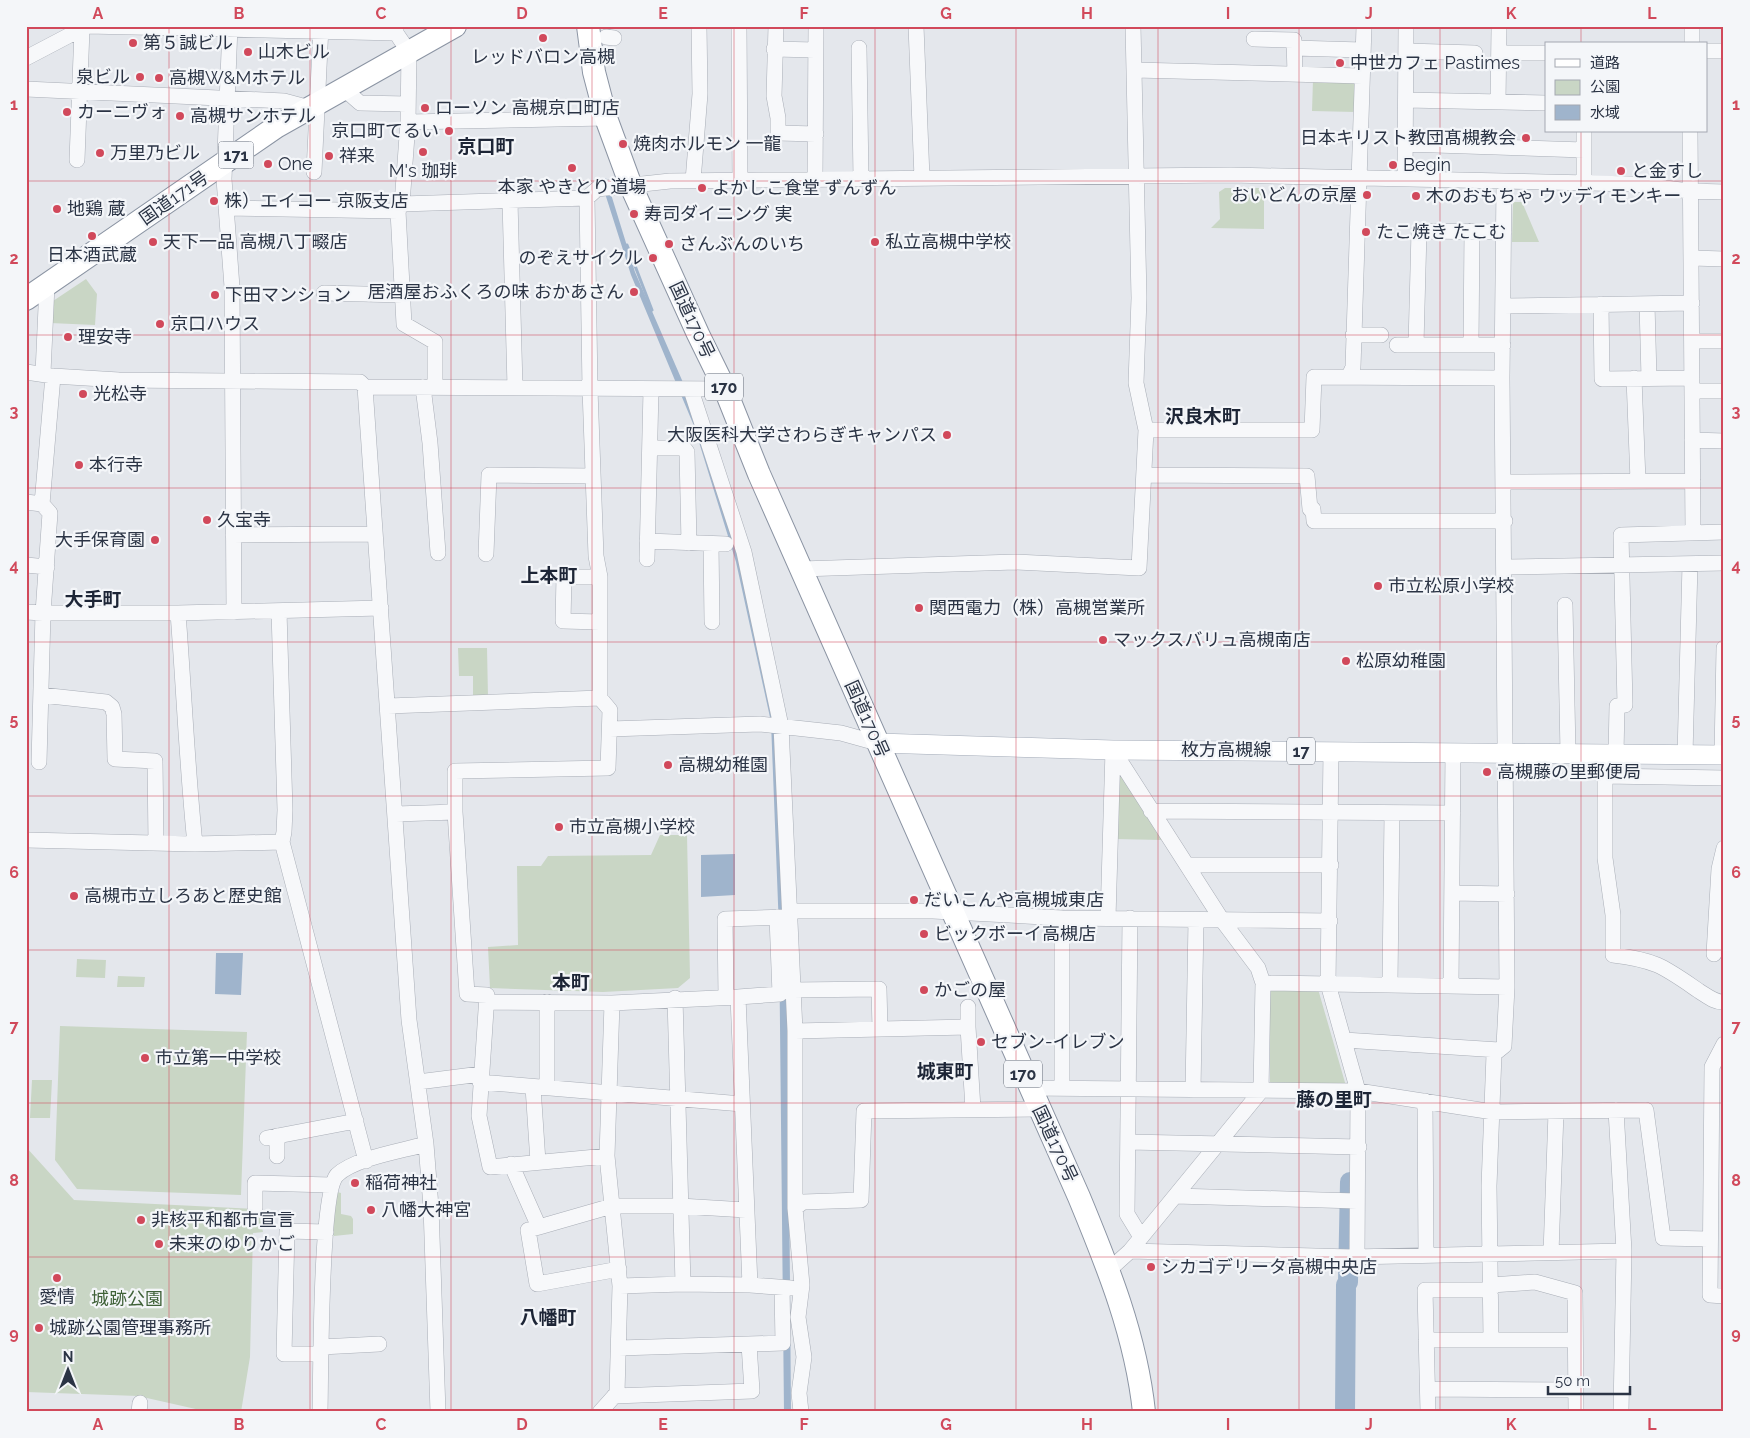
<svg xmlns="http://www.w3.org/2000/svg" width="1750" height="1438" font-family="Raleway,'Noto Sans JP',sans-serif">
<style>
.green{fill:#c9d6c5}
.water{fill:#9fb4cc}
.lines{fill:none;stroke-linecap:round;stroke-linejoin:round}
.stream{stroke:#9fb4cc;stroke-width:3}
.river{stroke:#9fb4cc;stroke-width:20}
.minor-casing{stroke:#a9aeb7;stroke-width:16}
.major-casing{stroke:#a3abb8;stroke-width:20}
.highway-casing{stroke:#8b94a3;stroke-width:24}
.minor{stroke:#f7f8fa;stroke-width:15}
.major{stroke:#fff;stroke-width:19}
.highway{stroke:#fff;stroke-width:22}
.grid{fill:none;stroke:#d1495b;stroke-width:1;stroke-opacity:0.55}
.poi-dot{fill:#d1495b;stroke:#f4f6f9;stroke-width:2}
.labels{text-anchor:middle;stroke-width:4.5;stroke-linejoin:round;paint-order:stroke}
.shield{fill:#f4f6f9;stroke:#676e7b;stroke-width:1}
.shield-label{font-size:16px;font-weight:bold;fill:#2b3445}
.poi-label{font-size:18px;fill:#2b3445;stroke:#f4f6f9;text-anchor:start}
.street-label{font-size:18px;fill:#2b3445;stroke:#f4f6f9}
.park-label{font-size:18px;fill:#3f6138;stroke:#f4f6f9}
.neighbourhood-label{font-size:19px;font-weight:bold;fill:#1d2536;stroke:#f4f6f9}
.neatline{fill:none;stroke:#d1495b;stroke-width:2}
.grid-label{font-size:16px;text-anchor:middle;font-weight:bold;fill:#d1495b}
</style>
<rect width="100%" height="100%" fill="#e4e7ec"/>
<path class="green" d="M1313,80H1350L1356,85L1355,112L1312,111Z
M1225,188H1264V229L1211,228L1220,219L1219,192Z
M1513,202H1522L1539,242H1512Z
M86,279L97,294L95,325L50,323V303Z
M458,648H487L488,697H473V676H459Z
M1116,776H1121L1162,840L1115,839Z
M660,835H687L690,978L678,988L603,992L490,988L488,947L518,945L517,866H541L548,856L651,855Z
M77,959L106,960L105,978L76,977Z
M118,976L145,977L144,987H117Z
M1274,988L1318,989L1346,1086L1273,1085L1270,1082V992Z
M60,1026L247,1032L241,1195L77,1189L55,1160Z
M32,1080H52L50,1118H30Z
M26,1147L74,1200L258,1209L263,1232L253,1233L250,1357L241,1412H209L138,1396L26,1392Z
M337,1192L341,1193V1214L351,1216L353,1219V1234L334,1236L332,1233Z"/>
<path class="water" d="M606,178L635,272L688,394L729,518L777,718L788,1037L791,1412H784L779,929L771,722L736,562L694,426L631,275L602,184V179Z
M735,854V895L701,897V855Z
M216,953H243L241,995L215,994Z"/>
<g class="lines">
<path class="stream" d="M609,29V26
M627,245L652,310"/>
<path class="river" d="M1345,1412L1346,1285L1348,1282L1350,1182"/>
<defs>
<path id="minor" d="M87,26L396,33
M230,26L224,179L232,287L234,612
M396,26V33L409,52L408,122L402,204L587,198L597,189L670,181L1231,175L1633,184L1689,191L1724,192
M739,26L740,180
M776,26L774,96L778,118V133L816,134
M916,26L922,178
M606,37L614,38
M1254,39L1294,40L1295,74
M1692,44V26
M859,48L861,179
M1294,48L1362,50
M774,49L815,50
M1406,51L1475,53
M1706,51H1724
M1499,53H1546
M26,58L87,26
M1135,70L1362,76
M343,88L360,103L407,104
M26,89L284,101L310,108
M1406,100L1546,103
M1498,102L1499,29
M408,122L606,118
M1690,131L1693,532
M1405,144L1584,150
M77,160L82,29
M314,172L321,26
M815,179L816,26
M1405,179L1406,26
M693,181L700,94L699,26
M1584,183V131
M587,198L590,389L596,556L600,577V698L610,710L608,768L455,771V812L467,994L487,995L479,1116L490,1167L607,1156
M510,201L515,387
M402,204L398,211L404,324L435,342V387
M226,208L398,211
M1692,258L1724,259
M324,293L403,295
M1601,304L1602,379L1692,378
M1647,304L1649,378
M1503,306L1692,303
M1353,335H1381
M1692,341H1724
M1397,345H1503
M1416,345L1419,231L1504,232
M1471,345L1472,231
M26,372L53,376L119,380L360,382L365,387L725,389
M43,373L47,285
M1349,376L1353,367L1364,26
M1634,378L1638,481
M365,387L409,1020L426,1144L431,1207L438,1412
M423,387L430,443L438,553
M691,390L744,552L781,726L795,1031V1208
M1692,391H1724
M1146,430H1312L1314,377L1502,378
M1692,440L1724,441
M650,448H684L687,452L689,543
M1144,475L1307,476L1310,509H1313L1314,521H1505
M1504,482L1693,481
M26,502L42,504L50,513L43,613H178L381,608
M42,504L53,376
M233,535L374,534
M647,541L726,544
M711,544L712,622
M486,554L489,475L593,476
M647,559L651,390
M26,565L47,567
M1506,567L1724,563
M801,569L1015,562L1139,568L1146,430L1136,383L1139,298L1133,26
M600,577H564L563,621L600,622
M1565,605L1568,753
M279,611L285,810L284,832L282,842L366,1161
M26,612L43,613L39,762
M178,613C184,690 187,767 195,844
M41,695L106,702L112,707L114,714L115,759L155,761L156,843
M388,706L600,698
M610,729L760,724L841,733L877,743
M1331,751L1328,984L1358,1091L1357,1257
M1616,754L1617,706L1625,705L1621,535L1724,532
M1685,755L1690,564
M1722,755L1724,648
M1605,766V858L1613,915V955C1656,960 1664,967 1699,991C1706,995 1715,1003 1724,1002
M1605,776L1724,778
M1151,811L1453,813
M396,814L455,812
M26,840L195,844L282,842
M1188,865H1331
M1452,893L1507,894
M790,911H933L1062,918
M1108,918L1113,750
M1130,918L1127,1214L1141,1237
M1714,954L1719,869L1724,848
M1263,983L1507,987
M1390,983L1392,813
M1451,985L1453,752
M793,990L879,989L880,1029
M726,997L725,919L790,917
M738,997L780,994L777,917
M675,998L683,1284
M487,1002L612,1003L738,997L750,1285L683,1284L620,1286L607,1156L612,1003
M547,1002V1088
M968,1007V1027
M795,1031L968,1027L973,1109
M1344,1040L1499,1050
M1724,1044L1712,1067L1710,1295L1724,1296
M418,1082L481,1074
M480,1082L742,1104
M533,1087L538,1162
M1062,1087V918L1330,921
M1029,1088L1358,1091L1493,1112L1646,1110L1663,1238L1708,1239
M1193,1090L1196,920
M1425,1101L1426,1255
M1616,1110L1624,1251L1621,1412
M277,1136V1156
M267,1138L356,1121
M1128,1142L1359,1147
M511,1164L539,1227L612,1206H680L746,1210
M1175,1196L1357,1201
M255,1208V1183L331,1185
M539,1227L528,1230L537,1284L619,1269
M1130,1251L1352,1257L1624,1251
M1551,1253L1556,1112
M1109,1270L1130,1251L1261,1091L1263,983L1258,968L1222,920L1113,750
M750,1285L791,1288
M1491,1285L1535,1282L1575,1293L1576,1412
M1491,1339L1489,1186L1494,1054L1504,1046L1507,987L1502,378L1504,182
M1426,1340H1575
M321,1347L379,1344
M619,1348L783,1343L782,1288
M321,1354H284L287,1231L326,1232
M1428,1389L1576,1390
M614,1396L752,1391L749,1344
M139,1412L140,1403
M320,1412C321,1377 320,1192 337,1175C355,1158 402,1151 426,1144
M600,1412L617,1393L620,1286
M801,1412L799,1393L804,1357L798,1317L802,1285L795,1208L803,1202L861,1200L864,1111L1039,1109
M1428,1412L1425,1290H1491"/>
<path id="major" d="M877,743L1113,750L1724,755"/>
<path id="highway" d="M588,26L594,72L606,118L631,186L698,334L725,389L759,474L1079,1197C1108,1267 1136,1336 1144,1412
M26,299L276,127L455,26"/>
</defs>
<use href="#minor" class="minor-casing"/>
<use href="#major" class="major-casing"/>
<use href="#highway" class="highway-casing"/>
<use href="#minor" class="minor"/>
<use href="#major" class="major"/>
<use href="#highway" class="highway"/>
</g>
<path class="grid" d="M169,26V1412M310,26V1412M451,26V1412M592,26V1412M734,26V1412M875,26V1412M1016,26V1412M1158,26V1412M1299,26V1412M1440,26V1412M1581,26V44M1581,131V1412M26,181H1724M26,335H1724M26,488H1724M26,642H1724M26,796H1724M26,950H1724M26,1103H1724M26,1257H1724"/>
<g class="poi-dot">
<circle cx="543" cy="38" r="5"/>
<circle cx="133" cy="43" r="5"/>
<circle cx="248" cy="52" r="5"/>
<circle cx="1340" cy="63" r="5"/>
<circle cx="140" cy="77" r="5"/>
<circle cx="159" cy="78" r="5"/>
<circle cx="425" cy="108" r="5"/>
<circle cx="67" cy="112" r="5"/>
<circle cx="180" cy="116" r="5"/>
<circle cx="449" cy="131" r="5"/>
<circle cx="1526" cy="138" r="5"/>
<circle cx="623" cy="144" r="5"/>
<circle cx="423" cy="152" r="5"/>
<circle cx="100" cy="153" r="5"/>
<circle cx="329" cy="156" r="5"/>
<circle cx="268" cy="164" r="5"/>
<circle cx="1393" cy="165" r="5"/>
<circle cx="572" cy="168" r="5"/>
<circle cx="1621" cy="171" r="5"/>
<circle cx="702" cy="188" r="5"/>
<circle cx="1367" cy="195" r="5"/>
<circle cx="1416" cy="196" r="5"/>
<circle cx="214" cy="201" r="5"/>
<circle cx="57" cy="209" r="5"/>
<circle cx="634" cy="214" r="5"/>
<circle cx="1366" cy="232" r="5"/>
<circle cx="92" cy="236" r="5"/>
<circle cx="153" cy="242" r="5"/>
<circle cx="875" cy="242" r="5"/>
<circle cx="669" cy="244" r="5"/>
<circle cx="653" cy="258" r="5"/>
<circle cx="634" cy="292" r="5"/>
<circle cx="215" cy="295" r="5"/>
<circle cx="160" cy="324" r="5"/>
<circle cx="68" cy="337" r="5"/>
<circle cx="83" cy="394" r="5"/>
<circle cx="947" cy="435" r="5"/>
<circle cx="79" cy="465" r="5"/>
<circle cx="207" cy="520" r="5"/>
<circle cx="155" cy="540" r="5"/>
<circle cx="1378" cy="586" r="5"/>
<circle cx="919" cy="608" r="5"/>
<circle cx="1103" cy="640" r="5"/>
<circle cx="1346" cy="661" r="5"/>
<circle cx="668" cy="765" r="5"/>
<circle cx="1487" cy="772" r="5"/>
<circle cx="559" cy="827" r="5"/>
<circle cx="74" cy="896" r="5"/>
<circle cx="914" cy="900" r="5"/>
<circle cx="924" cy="934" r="5"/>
<circle cx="924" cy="990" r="5"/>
<circle cx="981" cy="1042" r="5"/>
<circle cx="145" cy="1058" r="5"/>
<circle cx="355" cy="1183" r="5"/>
<circle cx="371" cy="1210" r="5"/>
<circle cx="141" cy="1220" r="5"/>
<circle cx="159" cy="1244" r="5"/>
<circle cx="1151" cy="1267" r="5"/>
<circle cx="57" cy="1278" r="5"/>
<circle cx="39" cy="1328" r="5"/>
</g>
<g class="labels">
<g class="shield">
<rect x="218.5" y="141.5" width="35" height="27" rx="4"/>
<rect x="705" y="373.5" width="38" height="27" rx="4"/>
<rect x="1287" y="737.5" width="28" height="27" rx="4"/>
<rect x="1004" y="1060.5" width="38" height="27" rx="4"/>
</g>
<g class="shield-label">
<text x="236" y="161">171</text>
<text x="724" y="393">170</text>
<text x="1301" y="757">17</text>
<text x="1023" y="1080">170</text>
</g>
<g class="poi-label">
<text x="143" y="49">第５誠ビル</text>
<text x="258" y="58">山木ビル</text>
<text x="543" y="63" text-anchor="middle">レッドバロン高槻</text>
<text x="1350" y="69">中世カフェ Pastimes</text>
<text x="130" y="83" text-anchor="end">泉ビル</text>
<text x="169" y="84">高槻W&amp;Mホテル</text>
<text x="435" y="114">ローソン 高槻京口町店</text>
<text x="77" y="118">カーニヴォ</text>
<text x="190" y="122">高槻サンホテル</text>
<text x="439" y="137" text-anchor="end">京口町てるい</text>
<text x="1516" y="144" text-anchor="end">日本キリスト教団髙槻教会</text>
<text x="633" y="150">焼肉ホルモン 一龍</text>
<text x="110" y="159">万里乃ビル</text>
<text x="339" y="162">祥来</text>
<text x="278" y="170">One</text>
<text x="1403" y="171">Begin</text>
<text x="423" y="177" text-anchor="middle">M's 珈琲</text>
<text x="1631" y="177">と金すし</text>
<text x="572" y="193" text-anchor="middle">本家 やきとり道場</text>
<text x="712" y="194">よかしこ食堂 ずんずん</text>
<text x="1357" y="201" text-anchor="end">おいどんの京屋</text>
<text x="1426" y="202">木のおもちゃ ウッディモンキー</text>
<text x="224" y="207">株）エイコー 京阪支店</text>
<text x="67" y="215">地鶏 蔵</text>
<text x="644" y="220">寿司ダイニング 実</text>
<text x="1376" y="238">たこ焼き たこむ</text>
<text x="163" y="248">天下一品 高槻八丁畷店</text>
<text x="885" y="248">私立高槻中学校</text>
<text x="679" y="250">さんぶんのいち</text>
<text x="92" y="261" text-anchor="middle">日本酒武蔵</text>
<text x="643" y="264" text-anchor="end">のぞえサイクル</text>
<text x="624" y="298" text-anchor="end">居酒屋おふくろの味 おかあさん</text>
<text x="225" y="301">下田マンション</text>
<text x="170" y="330">京口ハウス</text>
<text x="78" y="343">理安寺</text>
<text x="93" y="400">光松寺</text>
<text x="937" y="441" text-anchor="end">大阪医科大学さわらぎキャンパス</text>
<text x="89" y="471">本行寺</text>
<text x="217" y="526">久宝寺</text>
<text x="145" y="546" text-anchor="end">大手保育園</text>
<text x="1388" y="592">市立松原小学校</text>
<text x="929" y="614">関西電力（株）高槻営業所</text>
<text x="1113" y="646">マックスバリュ高槻南店</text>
<text x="1356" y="667">松原幼稚園</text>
<text x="678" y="771">高槻幼稚園</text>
<text x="1497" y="778">高槻藤の里郵便局</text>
<text x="569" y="833">市立高槻小学校</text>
<text x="84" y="902">高槻市立しろあと歴史館</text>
<text x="924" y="906">だいこんや高槻城東店</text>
<text x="934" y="940">ビックボーイ高槻店</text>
<text x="934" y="996">かごの屋</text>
<text x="991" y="1048">セブン-イレブン</text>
<text x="155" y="1064">市立第一中学校</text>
<text x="365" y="1189">稲荷神社</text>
<text x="381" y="1216">八幡大神宮</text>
<text x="151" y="1226">非核平和都市宣言</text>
<text x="169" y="1250">未来のゆりかご</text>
<text x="1161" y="1273">シカゴデリータ高槻中央店</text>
<text x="57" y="1303" text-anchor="middle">愛情</text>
<text x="49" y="1334">城跡公園管理事務所</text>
</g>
<g class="street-label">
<text transform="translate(174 198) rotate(-35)" y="6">国道171号</text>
<text transform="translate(692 320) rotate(65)" y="6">国道170号</text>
<text transform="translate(867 719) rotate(66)" y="6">国道170号</text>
<text x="1226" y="756">枚方高槻線</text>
<text transform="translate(1055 1144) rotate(65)" y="6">国道170号</text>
</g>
<g class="park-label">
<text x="127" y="1305">城跡公園</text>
</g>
<g class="neighbourhood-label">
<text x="486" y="153">京口町</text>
<text x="1203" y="423">沢良木町</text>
<text x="549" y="582">上本町</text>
<text x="93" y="606">大手町</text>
<text x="571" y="989">本町</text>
<text x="945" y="1078">城東町</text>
<text x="1334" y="1106">藤の里町</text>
<text x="548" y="1324">八幡町</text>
</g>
</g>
<rect width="1750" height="1438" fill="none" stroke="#f4f6f9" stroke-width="55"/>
<rect x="1545" y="42" width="162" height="90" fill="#f4f6f9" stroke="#a4a8b1"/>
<rect x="1555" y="59" width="25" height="8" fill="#ffffff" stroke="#a4a8b1"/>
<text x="1590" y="68" font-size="15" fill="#2b3445">道路</text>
<rect x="1555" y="80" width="25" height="15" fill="#c9d6c5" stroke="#a4a8b1"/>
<text x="1590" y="92" font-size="15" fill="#2b3445">公園</text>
<rect x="1555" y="105" width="25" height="15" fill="#9fb4cc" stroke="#a4a8b1"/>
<text x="1590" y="118" font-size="15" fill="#2b3445">水域</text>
<g transform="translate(68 1370)" stroke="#f4f6f9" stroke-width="4" paint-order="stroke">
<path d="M0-4L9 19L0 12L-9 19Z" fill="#2b3445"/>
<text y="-8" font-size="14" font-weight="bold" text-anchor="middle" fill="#2b3445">N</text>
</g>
<path d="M1548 1386v8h82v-8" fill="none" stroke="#2b3445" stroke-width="2.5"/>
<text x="1555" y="1386" font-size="15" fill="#2b3445" stroke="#f4f6f9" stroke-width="4" paint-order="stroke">50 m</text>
<rect x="28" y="28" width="1694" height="1382" class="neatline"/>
<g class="grid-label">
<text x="98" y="19">A</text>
<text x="239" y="19">B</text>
<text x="381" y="19">C</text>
<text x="522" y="19">D</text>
<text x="663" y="19">E</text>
<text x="804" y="19">F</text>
<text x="946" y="19">G</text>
<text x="1087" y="19">H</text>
<text x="1228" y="19">I</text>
<text x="1369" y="19">J</text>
<text x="1511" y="19">K</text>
<text x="1652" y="19">L</text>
<text x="14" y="110">1</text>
<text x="1736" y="110">1</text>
<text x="14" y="264">2</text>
<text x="1736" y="264">2</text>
<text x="14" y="417">3</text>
<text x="1736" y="417">3</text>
<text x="14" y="571">4</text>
<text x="1736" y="571">4</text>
<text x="14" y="725">5</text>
<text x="1736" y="725">5</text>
<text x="14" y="878">6</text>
<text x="1736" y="878">6</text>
<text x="14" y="1032">7</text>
<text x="1736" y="1032">7</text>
<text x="14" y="1186">8</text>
<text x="1736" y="1186">8</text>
<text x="14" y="1339">9</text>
<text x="1736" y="1339">9</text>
<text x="98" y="1430">A</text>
<text x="239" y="1430">B</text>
<text x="381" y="1430">C</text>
<text x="522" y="1430">D</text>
<text x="663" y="1430">E</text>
<text x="804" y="1430">F</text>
<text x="946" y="1430">G</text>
<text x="1087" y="1430">H</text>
<text x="1228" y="1430">I</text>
<text x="1369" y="1430">J</text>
<text x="1511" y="1430">K</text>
<text x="1652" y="1430">L</text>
</g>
</svg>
